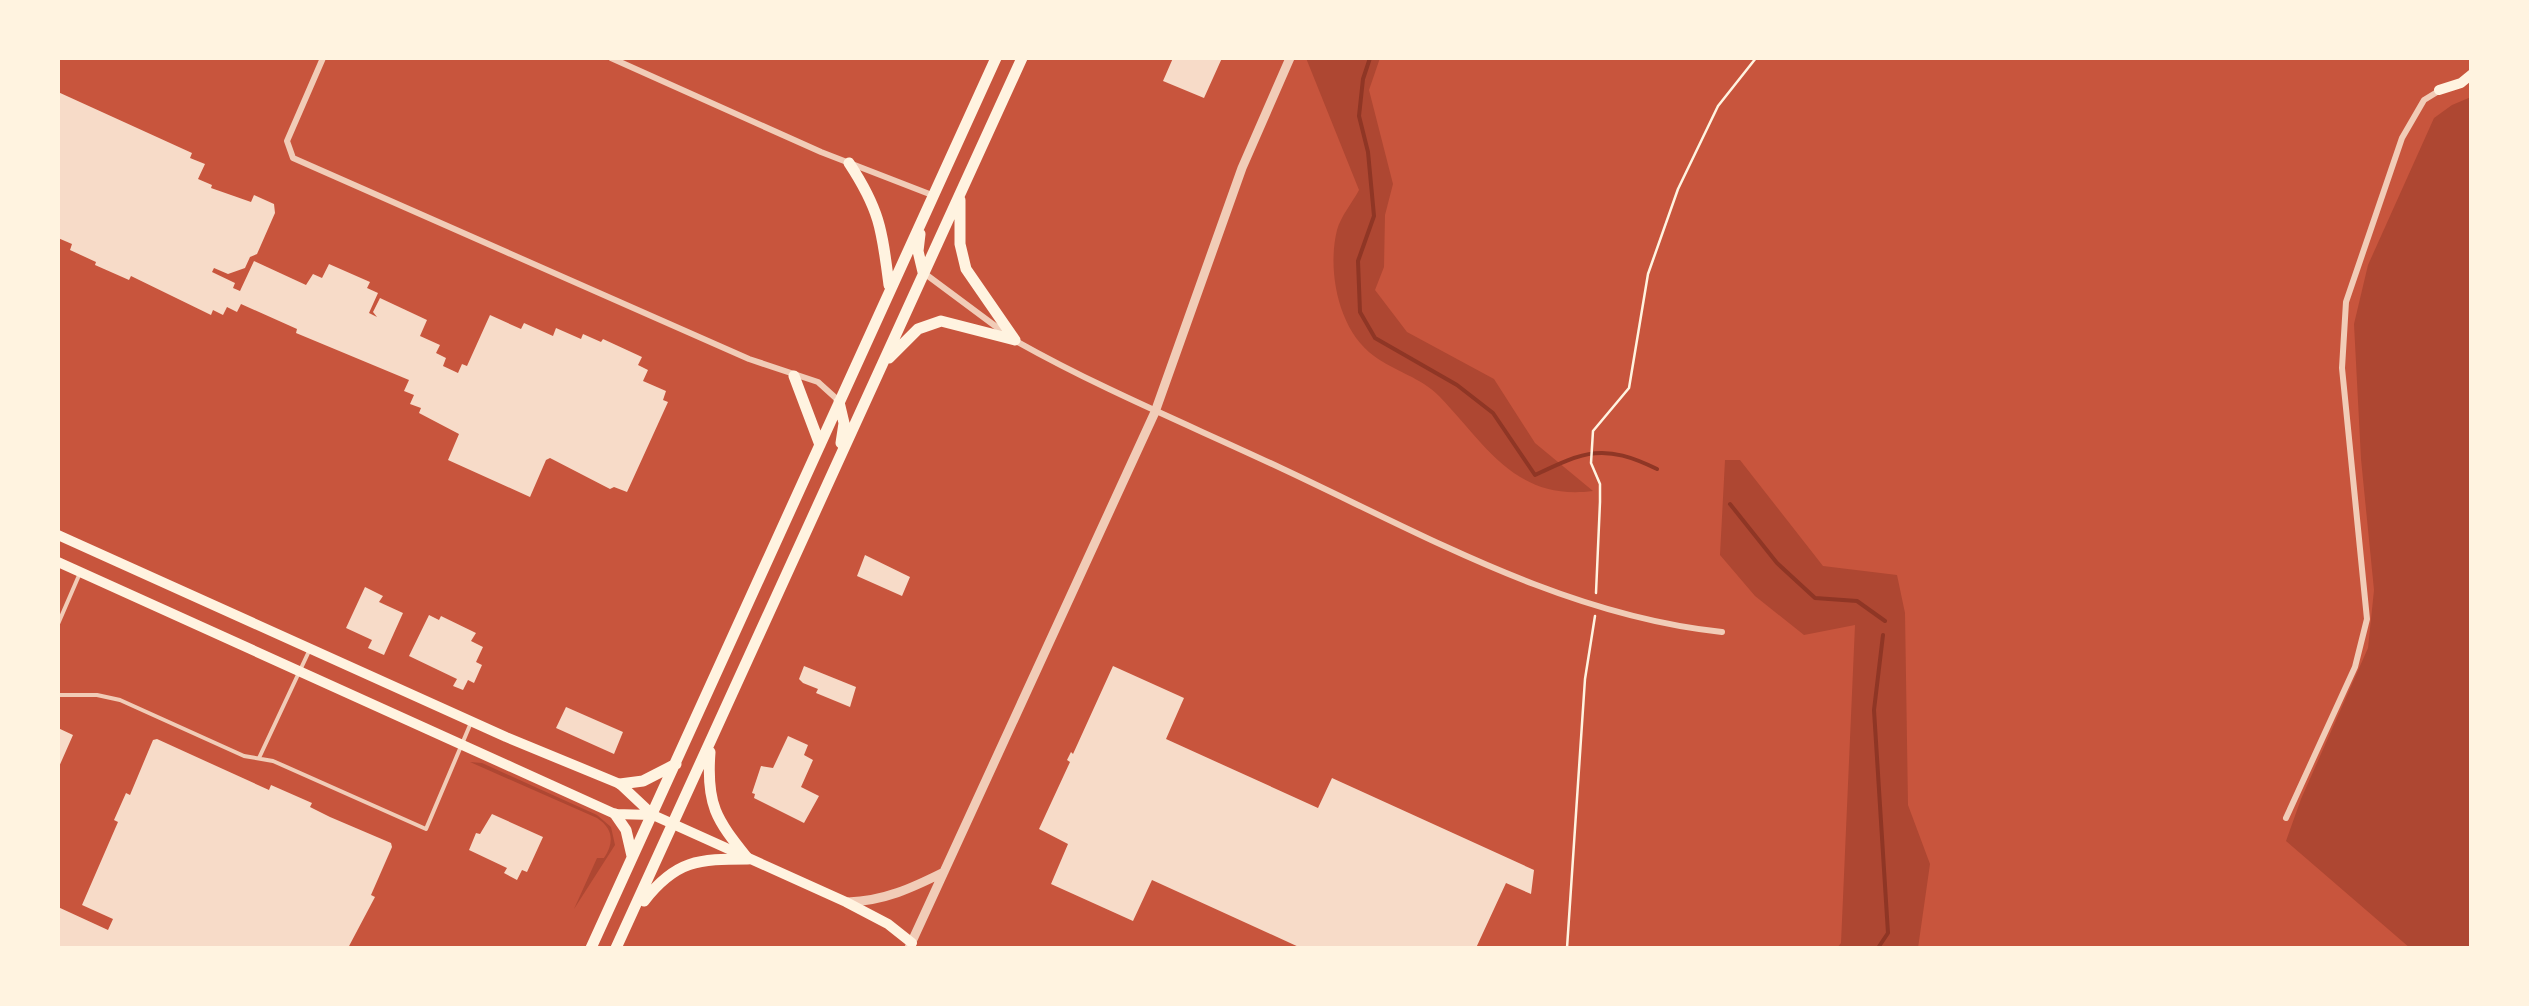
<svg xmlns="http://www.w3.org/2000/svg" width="2529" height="1006" font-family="'Noto Serif',serif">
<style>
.green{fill:#ae4732}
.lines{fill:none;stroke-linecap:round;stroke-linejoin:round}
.stream{stroke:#8f3625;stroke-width:4}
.building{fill:#f7dbc8}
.path{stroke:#fff3e0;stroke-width:2.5}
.service{stroke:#f1ccb7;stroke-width:4}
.minor{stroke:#f1ccb7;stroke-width:6}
.tertiary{stroke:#f1ccb7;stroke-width:9}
.secondary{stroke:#fff3e0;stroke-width:10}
.trunk{stroke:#fff3e0;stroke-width:11}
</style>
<rect width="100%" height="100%" fill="#c8553d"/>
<path class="green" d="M1306,58H1380L1369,90L1393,184L1385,215L1384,267L1375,290L1407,332L1494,379L1535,443L1593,491C1515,501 1487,446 1439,396C1422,378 1394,371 1374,356C1338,330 1327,270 1337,230C1341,216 1352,203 1359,190Z
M2471,97V948H2410L2286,841L2301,799L2368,648L2374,590L2361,459L2354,324L2368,265L2434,118L2452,105Z
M1725,460H1740L1823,566L1897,575L1905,613L1908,805L1930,864L1918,948H1837L1841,943L1855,625L1804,635L1755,596L1720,555Z
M470,762L482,763L597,815L611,827L615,845L574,909L597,858H604C614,843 614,829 597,818Z"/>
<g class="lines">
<path class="stream" d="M1370,58L1363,79L1359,116L1368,152L1374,216L1358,261L1360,312L1375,338L1457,385L1493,413L1535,475C1585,451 1604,443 1657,469
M1730,504L1777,563L1815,598L1857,601L1885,621
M1878,948L1888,933L1874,710L1883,635"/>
</g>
<path class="building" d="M1173,58H1222L1204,98L1163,81Z
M58,92L192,153L190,158L205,164L198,179L212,185L211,188L251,202L254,195L274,204L275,213L257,254L250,257L245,268L228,274L214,268L212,272L235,283L233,288L240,291L254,261L306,285L313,274L322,278L329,264L370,282L367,288L378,293L369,313L377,317L373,312L380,298L427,320L420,336L440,345L436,353L446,358L443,366L458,373L462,364L467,366L490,315L521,329L524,323L553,336L556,328L581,339L583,334L601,342L603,339L642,357L638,365L648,370L643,381L666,391L663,400L668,402L627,492L614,487L610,489L550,458L546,460L530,497L448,460L459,434L419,413L421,408L410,404L414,395L404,391L409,380L296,333L297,329L241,304L237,312L227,307L223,315L213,310L211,315L131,276L129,280L95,265L96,262L70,250L72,244L58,238Z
M865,555L910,577L902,596L857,576Z
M365,587L383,596L379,602L403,613L384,655L368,648L372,640L346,628Z
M429,615L439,620L441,616L476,633L471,641L483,647L476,662L482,665L474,683L468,680L463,690L453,686L457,679L409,656Z
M804,666L856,687L850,707L816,693L818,689L803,683L799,679Z
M1113,666L1184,698L1166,739L1318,808L1332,778L1534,870L1531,894L1506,883L1476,948H1301L1152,880L1133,921L1051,884L1068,844L1039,829L1070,762L1067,760L1071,752L1073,754Z
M566,707L623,732L614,754L556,728Z
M58,728L73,735L58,769Z
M788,736L808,745L804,755L813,760L801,787L819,796L804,823L754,798L755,794L752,793L761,766L773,768Z
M157,739L269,790L271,785L312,803L310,807L330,817L391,843L392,847L371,895L375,897L348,948H58V907L108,930L113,919L82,905L118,822L114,820L126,793L130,795L153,740Z
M492,814L543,837L527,872L522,870L517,880L504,873L507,868L469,850L476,833L480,834Z"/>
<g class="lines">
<path class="path" d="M1596,593L1600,502V484L1591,463L1593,431L1629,388L1648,274L1678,189L1718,106L1756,58
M1567,948L1585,679L1595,616"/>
<path class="service" d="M58,624L80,573
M58,695H97L120,700L244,756L273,761L426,829L470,725
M259,758L310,649"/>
<path class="minor" d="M323,58L287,141L293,158L749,359L818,382L839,401
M611,58L821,152L932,195
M924,273L1006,334
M1016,341C1103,390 1194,427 1283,469C1424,535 1566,616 1722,632
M2286,818L2355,667L2367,619L2342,368L2346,302L2402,138L2424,100L2442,89"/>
<path class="tertiary" d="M848,902C884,901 912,888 944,872
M909,948L1155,412L1242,168L1290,58"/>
<path class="secondary" d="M2439,90L2461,83L2472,74
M58,535L506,737L620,784L653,815L846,902L888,924L912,943
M58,562L615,814L652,815"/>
<path class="trunk" d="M849,163C880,210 882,230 889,285
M960,200V244L966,269L1015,340
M920,234L918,251L923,272
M889,358L918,329L941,321L1015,340
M794,376L820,445
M839,402L844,423L841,443
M710,752C706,805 716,819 748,859
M620,784L643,781L676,764
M615,814L626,830L632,856
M644,901C676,860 698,859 748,859
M591,948L996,58
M616,948L1022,58"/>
</g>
<rect width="2529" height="1006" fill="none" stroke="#fff3e0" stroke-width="120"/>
</svg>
